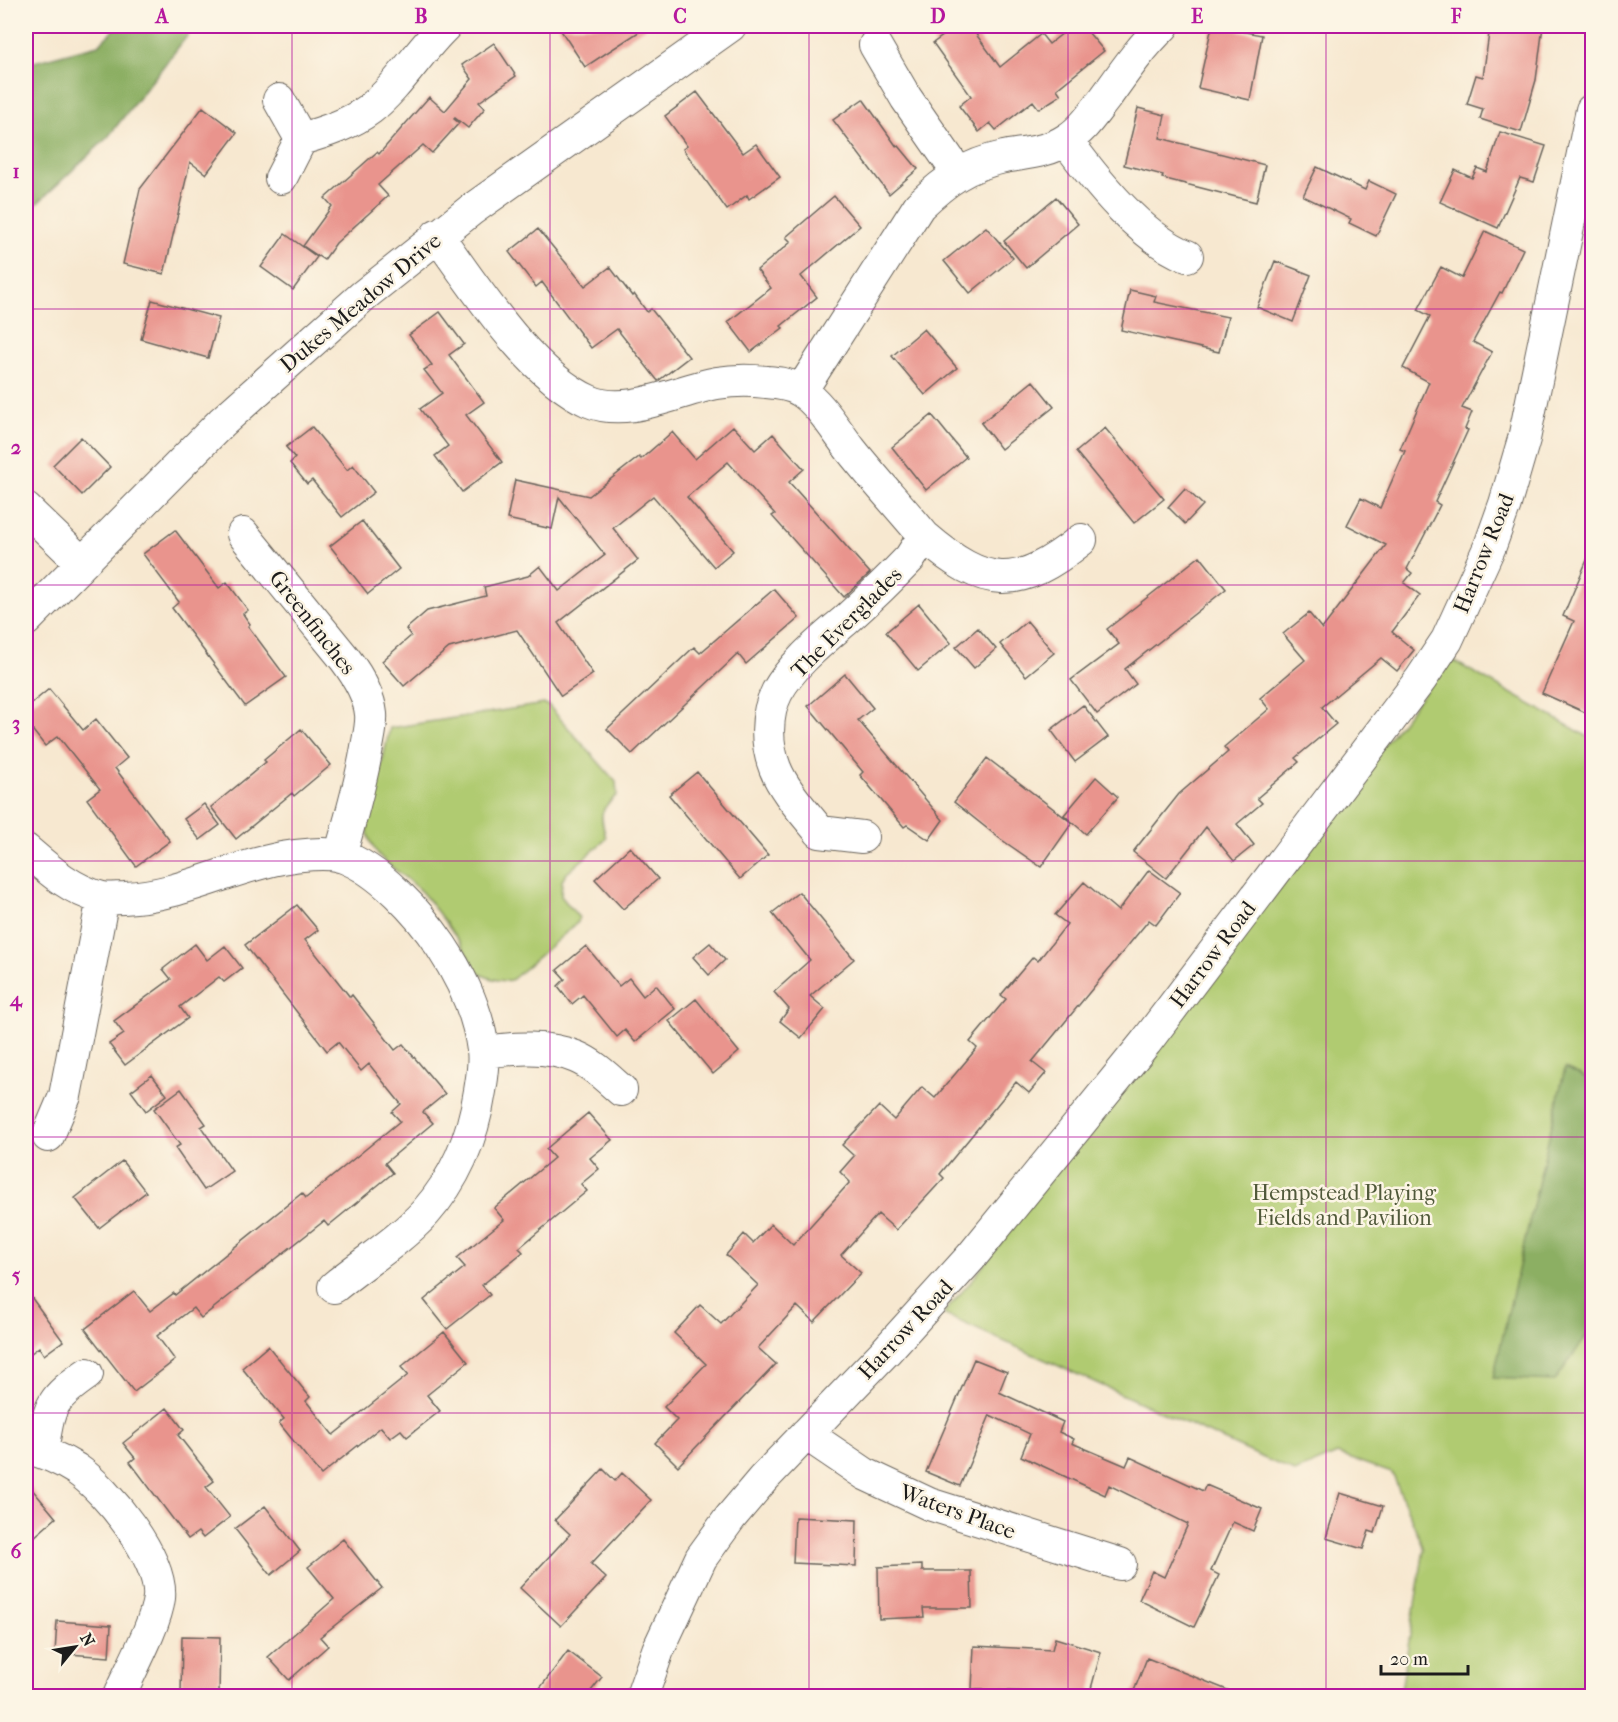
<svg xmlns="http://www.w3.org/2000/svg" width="1618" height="1722" font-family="'IM FELL French Canon',serif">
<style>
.green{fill:#b0cb71;stroke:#667446;stroke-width:1.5}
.forest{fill:#8caf63;stroke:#546640;stroke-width:1.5}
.building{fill:#e9948d}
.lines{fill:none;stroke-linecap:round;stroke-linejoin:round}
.minor-casing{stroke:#69635b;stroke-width:34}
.minor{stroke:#fff;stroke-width:32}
.grid{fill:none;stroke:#b5179e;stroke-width:1.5;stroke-opacity:0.55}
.labels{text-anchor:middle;stroke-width:5;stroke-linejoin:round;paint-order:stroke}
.street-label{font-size:22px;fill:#1c1c1c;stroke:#fcf5e5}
.park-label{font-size:22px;fill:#50593a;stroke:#fcf5e5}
.neatline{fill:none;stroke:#b5179e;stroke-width:2}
.grid-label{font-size:20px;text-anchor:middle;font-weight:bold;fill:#b5179e}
</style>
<rect width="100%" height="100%" fill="#fcf5e5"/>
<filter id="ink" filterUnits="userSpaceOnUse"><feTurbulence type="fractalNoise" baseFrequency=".0167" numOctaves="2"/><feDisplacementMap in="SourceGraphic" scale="12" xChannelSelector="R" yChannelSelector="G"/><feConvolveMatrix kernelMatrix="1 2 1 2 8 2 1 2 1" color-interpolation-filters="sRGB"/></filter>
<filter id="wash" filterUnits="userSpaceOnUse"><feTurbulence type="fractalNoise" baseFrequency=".008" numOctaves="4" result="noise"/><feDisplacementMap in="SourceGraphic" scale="24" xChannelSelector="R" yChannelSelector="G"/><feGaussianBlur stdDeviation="1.35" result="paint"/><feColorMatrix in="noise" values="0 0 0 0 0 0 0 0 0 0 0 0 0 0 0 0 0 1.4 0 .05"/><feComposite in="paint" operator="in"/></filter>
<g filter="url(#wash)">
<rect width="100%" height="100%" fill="#f7e8d0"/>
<path class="green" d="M1450,659L1592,739V1696H1400L1424,1549L1392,1473L1337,1454L1295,1472L943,1314L973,1279Z
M544,704L548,705L616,782L617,795C598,812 600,814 606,838L604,841L566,874L562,881L561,896L579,918L578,922L513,979C506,983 490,979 482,975C476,972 473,966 471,961C458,937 441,917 425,896C404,870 371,864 367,827L390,728Z"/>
<path class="forest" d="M118,26H195L108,137L26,214V64L98,45Z
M1565,1068L1592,1080V1328L1555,1381L1493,1378Z"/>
<g id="blocks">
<path class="building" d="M558,26H648L585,67Z
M957,26H970L1000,67L1041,34L1049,44L1072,26H1083L1104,51L1057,89L1061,95L1039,109L1033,101L996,130L990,123L979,132L959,106L971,96L933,43Z
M1212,26L1262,35L1250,100L1198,88Z
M1490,26H1543L1536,80L1521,132L1480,119L1483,109L1467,104L1476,75L1483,77Z
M494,43L516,76L479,102L485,108L468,128L455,118L454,119L459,123L432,153L423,145L378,185L388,196L336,243L324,260L303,246L332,206L325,198L377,152L379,154L429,97L445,111L472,79L462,65Z
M697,92L743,153L756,144L780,177L749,199L747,195L727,210L683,149L687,146L665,116Z
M863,99L897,147L899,146L918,169L889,194L833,120Z
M203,107L237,133L206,174L190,162L164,274L123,264L140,189Z
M1138,108L1165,115L1160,138L1265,165L1256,202L1162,178L1163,175L1124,165Z
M1500,132L1546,146L1534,182L1520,178L1498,228L1440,202L1455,170L1472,178L1477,168L1487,172Z
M1317,167L1365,190L1369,181L1396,194L1376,236L1349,223L1351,219L1303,196Z
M834,196L860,226L801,276L817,297L781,326L783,328L751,352L728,322L771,288L757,270L791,242L786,237Z
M1056,197L1078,224L1026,268L1004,241Z
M986,227L1013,258L970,293L944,261Z
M538,229L585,286L610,267L632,296L634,294L647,312L651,309L689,357L658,381L617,329L591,348L542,282L536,287L509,252Z
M1485,231L1523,249L1502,293L1500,292L1473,342L1492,352L1462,408L1472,412L1465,429L1468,430L1435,502L1440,505L1407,569L1412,573L1404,583L1420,595L1392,632L1414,650L1397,671L1381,658L1322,707L1336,724L1295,758L1299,762L1257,798L1262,803L1237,824L1254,845L1234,861L1206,827L1166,878L1133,852L1179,794L1228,752L1224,747L1269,709L1260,698L1305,660L1283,634L1309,613L1322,629L1386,545L1347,525L1361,498L1380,508L1405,451L1400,449L1429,382L1403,368L1430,316L1418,310L1441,267L1462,278Z
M285,234L317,257L293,290L261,267Z
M1275,261L1311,275L1293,322L1257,307Z
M1130,290L1156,296L1154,302L1228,317L1219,352L1121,330Z
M152,300L219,318L208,358L141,339Z
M440,312L464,344L449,355L484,402L466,415L502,462L462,492L435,456L448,446L420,409L442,393L424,370L432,365L409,335Z
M924,329L957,368L925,395L892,356Z
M1033,381L1054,407L1001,449L981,423Z
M932,415L966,457L926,490L892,447Z
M733,426L755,450L773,434L804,469L789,482L870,573L844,597L772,516L775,514L728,462L687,497L733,551L714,567L653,496L613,528L638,560L558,623L593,674L561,696L517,630L449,648L404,686L382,661L411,636L406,629L427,611L486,596L484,587L528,576L540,566L559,591L605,555L559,497L552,529L507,519L515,480L589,496L639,457L641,459L672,432L695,459Z
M312,427L347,470L353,465L374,492L342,517L312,480L307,484L290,463L295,458L286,447Z
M1105,428L1164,499L1134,523L1076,452Z
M81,437L110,467L82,495L53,465Z
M1185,488L1203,505L1185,524L1168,507Z
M362,521L399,569L368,594L330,546Z
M175,530L219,588L227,582L248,610L243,614L250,624L248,626L286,677L245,706L172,608L179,602L143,554Z
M1593,546V716L1542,693L1574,621L1563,616Z
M1200,556L1226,589L1125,669L1136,684L1097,714L1071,680L1119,644L1107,629Z
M774,589L799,618L746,664L738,654L632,754L607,729L694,647L700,653Z
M919,604L951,643L918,671L886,632Z
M1027,621L1054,653L1026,676L1000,644Z
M978,628L996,649L974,668L956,647Z
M845,674L873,708L858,720L943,820L929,840L907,825L904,827L860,775L863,772L808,706Z
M49,689L83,730L96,719L127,758L115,768L170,841L136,866L87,799L100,789L58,736L45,746L26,722V708Z
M1083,705L1108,737L1075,762L1051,730Z
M301,729L331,765L294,796L292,793L236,839L211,807L266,762L264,760Z
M987,758L1072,823L1041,867L999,838L954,802Z
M697,772L768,855L740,879L669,795Z
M1096,777L1118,797L1086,834L1064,815Z
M204,804L220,825L200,840L184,819Z
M630,847L658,879L623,909L595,879Z
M1149,870L1180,893L1156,925L1149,920L1032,1062L1046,1073L1029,1093L1016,1082L940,1174L944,1178L896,1230L878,1214L841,1255L861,1273L814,1322L797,1306L758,1348L776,1364L678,1466L655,1443L677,1420L664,1407L706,1364L674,1333L700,1305L721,1324L758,1285L726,1255L744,1234L753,1243L771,1224L793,1245L850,1182L840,1172L854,1156L842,1145L879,1106L894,1120L922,1087L935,1098L977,1048L970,1042L1006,999L1001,995L1033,957L1038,961L1067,924L1055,915L1084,882L1118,911Z
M799,892L854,959L810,996L825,1009L801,1038L780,1021L789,1009L774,992L810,960L772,913Z
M297,905L318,930L305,940L350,997L352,995L395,1050L403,1044L445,1094L423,1112L433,1123L385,1163L393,1173L328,1226L324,1221L201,1318L193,1308L157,1336L175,1360L134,1392L85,1329L134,1291L150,1311L174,1293L175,1295L302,1193L306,1198L400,1121L392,1112L401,1104L369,1064L361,1071L338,1042L327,1051L245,945Z
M710,943L725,960L709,975L693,957Z
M195,944L207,960L225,946L242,968L224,982L219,977L180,1007L188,1018L125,1065L109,1044L124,1034L114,1021L171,979L163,969Z
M586,946L619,986L629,978L643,996L656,985L675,1009L635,1042L625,1030L617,1037L583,995L572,1004L558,986L565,979L557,970Z
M696,999L739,1052L713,1074L669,1021Z
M152,1075L167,1095L146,1111L131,1091Z
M181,1089L206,1124L201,1127L232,1171L204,1190L175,1148L180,1145L154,1109Z
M588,1113L612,1140L590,1158L599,1169L581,1184L587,1191L519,1248L523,1252L482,1285L490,1295L447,1329L424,1300L465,1267L457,1258L504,1220L494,1208L554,1158L546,1149Z
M122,1161L146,1192L99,1228L75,1198Z
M26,1290L63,1341L44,1355L39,1347L26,1357Z
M444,1332L468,1362L427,1395L440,1411L407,1437L401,1430L390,1438L381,1427L321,1475L279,1423L284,1419L242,1368L268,1346L310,1397L306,1401L333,1435L408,1375L401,1367Z
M974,1359L1007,1372L999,1392L1063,1422L1059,1432L1074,1439L1072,1443L1126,1466L1130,1457L1203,1491L1206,1485L1262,1509L1253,1531L1233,1522L1211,1571L1219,1575L1194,1627L1139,1600L1152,1571L1164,1577L1188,1524L1109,1485L1105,1495L1021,1456L1030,1434L990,1415L960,1486L926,1472Z
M167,1408L184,1430L178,1435L214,1481L206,1487L230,1517L203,1538L198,1532L188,1539L130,1462L135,1458L123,1443Z
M603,1469L615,1481L622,1473L651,1500L591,1564L606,1578L561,1626L520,1588L570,1534L555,1520Z
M26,1482L56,1518L26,1544Z
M1340,1493L1383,1506L1375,1533L1369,1531L1363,1549L1326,1538Z
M265,1506L300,1551L271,1575L235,1529Z
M795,1517L857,1520L856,1566L793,1563Z
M343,1539L382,1588L320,1637L328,1646L289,1680L268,1657L334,1599L308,1567Z
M922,1565V1571H971L972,1608H923L924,1617L879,1619L878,1567Z
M57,1621L111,1625L109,1657L55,1653Z
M182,1636L220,1637L219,1696H181Z
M1055,1638L1101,1652L1089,1696H1061L1062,1694L972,1689L974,1646L1052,1650Z
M568,1651L602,1677L587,1696H534Z
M1147,1658L1240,1695V1696H1132Z"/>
</g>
</g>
<g filter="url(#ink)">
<use href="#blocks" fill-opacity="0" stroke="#69635b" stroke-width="1.5"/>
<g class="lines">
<defs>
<path id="minor" d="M875,45L906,98L958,173
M279,100L301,139
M1066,140C1095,180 1141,238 1187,256
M281,178L301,139C325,132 350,124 370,109C399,86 418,52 445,26
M437,235C475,287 530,375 589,401C628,418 678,390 717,383C734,380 750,380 766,382C778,383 791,384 801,391C820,403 837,432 851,450C874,479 900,507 924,536L910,558C890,579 869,599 847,619C823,640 793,663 777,692C765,715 766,745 775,768C784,791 805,813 820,832L862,837
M801,391L919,206C946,180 967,165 1004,157C1025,153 1048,152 1066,140C1083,130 1094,112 1106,97C1124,72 1141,47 1163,26
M26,509L82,563
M243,534L345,659C357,675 369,694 371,714C372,724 369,736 367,747C361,784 350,820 340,856
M924,536C985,589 1017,591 1081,540
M26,620L222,422L363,296L471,210L730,26
M26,850C48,869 71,890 102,898C108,899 117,898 124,898C180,896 228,868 282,858C297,855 326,852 341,856C379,869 419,913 441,946C462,978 478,1011 483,1050C485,1063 482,1078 480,1091C473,1137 457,1177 425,1213C399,1241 363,1263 334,1287
M484,1052C514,1048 547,1045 576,1057C593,1064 607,1078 621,1090
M48,1136L65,1096L103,898
M806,1434L865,1474L929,1504L1120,1564
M26,1448C44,1452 60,1459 76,1469C107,1490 163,1559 159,1598C156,1624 130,1671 119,1696
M42,1451C50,1406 48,1401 87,1374
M642,1696L658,1650L701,1558L730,1518L763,1479L886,1351L971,1257L1146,1042L1421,679L1447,640L1490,546L1505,504L1524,439L1592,110"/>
</defs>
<use href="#minor" class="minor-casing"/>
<use href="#minor" class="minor"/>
</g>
</g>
<path class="grid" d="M292,26V1696M550,26V1696M809,26V1696M1068,26V1696M1326,26V1696M26,309H1592M26,585H1592M26,861H1592M26,1137H1592M26,1413H1592"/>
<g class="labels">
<g class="street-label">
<text transform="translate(360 302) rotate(-40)" y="8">Dukes Meadow Drive</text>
<text transform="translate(1483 553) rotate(-68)" y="8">Harrow Road</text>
<text transform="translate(313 622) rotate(52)" y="8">Greenfinches</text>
<text transform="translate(846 622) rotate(-45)" y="8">The Everglades</text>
<text transform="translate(1212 954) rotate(-53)" y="8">Harrow Road</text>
<text transform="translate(905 1329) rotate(-47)" y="8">Harrow Road</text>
<text transform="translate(958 1511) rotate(20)" y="8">Waters Place</text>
</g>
<g class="park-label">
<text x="1344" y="1200">Hempstead Playing<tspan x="1344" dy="25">Fields and Pavilion</tspan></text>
</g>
</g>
<rect width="1618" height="1722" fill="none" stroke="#fcf5e5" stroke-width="66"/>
<g transform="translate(75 1647) rotate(60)" stroke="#fcf5e5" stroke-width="4.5" paint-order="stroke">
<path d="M0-4.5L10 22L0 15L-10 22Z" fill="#1c1c1c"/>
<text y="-9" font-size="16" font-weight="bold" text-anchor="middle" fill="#1c1c1c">N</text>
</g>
<path d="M1381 1665v9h87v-9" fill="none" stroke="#1c1c1c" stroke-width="3"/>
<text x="1390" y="1665" font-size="18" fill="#1c1c1c" stroke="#fcf5e5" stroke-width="4.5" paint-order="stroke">20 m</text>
<rect x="33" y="33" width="1552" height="1656" class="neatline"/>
<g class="grid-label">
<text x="162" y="23">A</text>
<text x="421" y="23">B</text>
<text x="680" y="23">C</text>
<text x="938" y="23">D</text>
<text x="1197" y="23">E</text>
<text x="1456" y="23">F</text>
<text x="16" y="178">1</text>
<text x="16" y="454">2</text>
<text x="16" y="730">3</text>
<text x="16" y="1006">4</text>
<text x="16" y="1282">5</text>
<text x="16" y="1558">6</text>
</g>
</svg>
